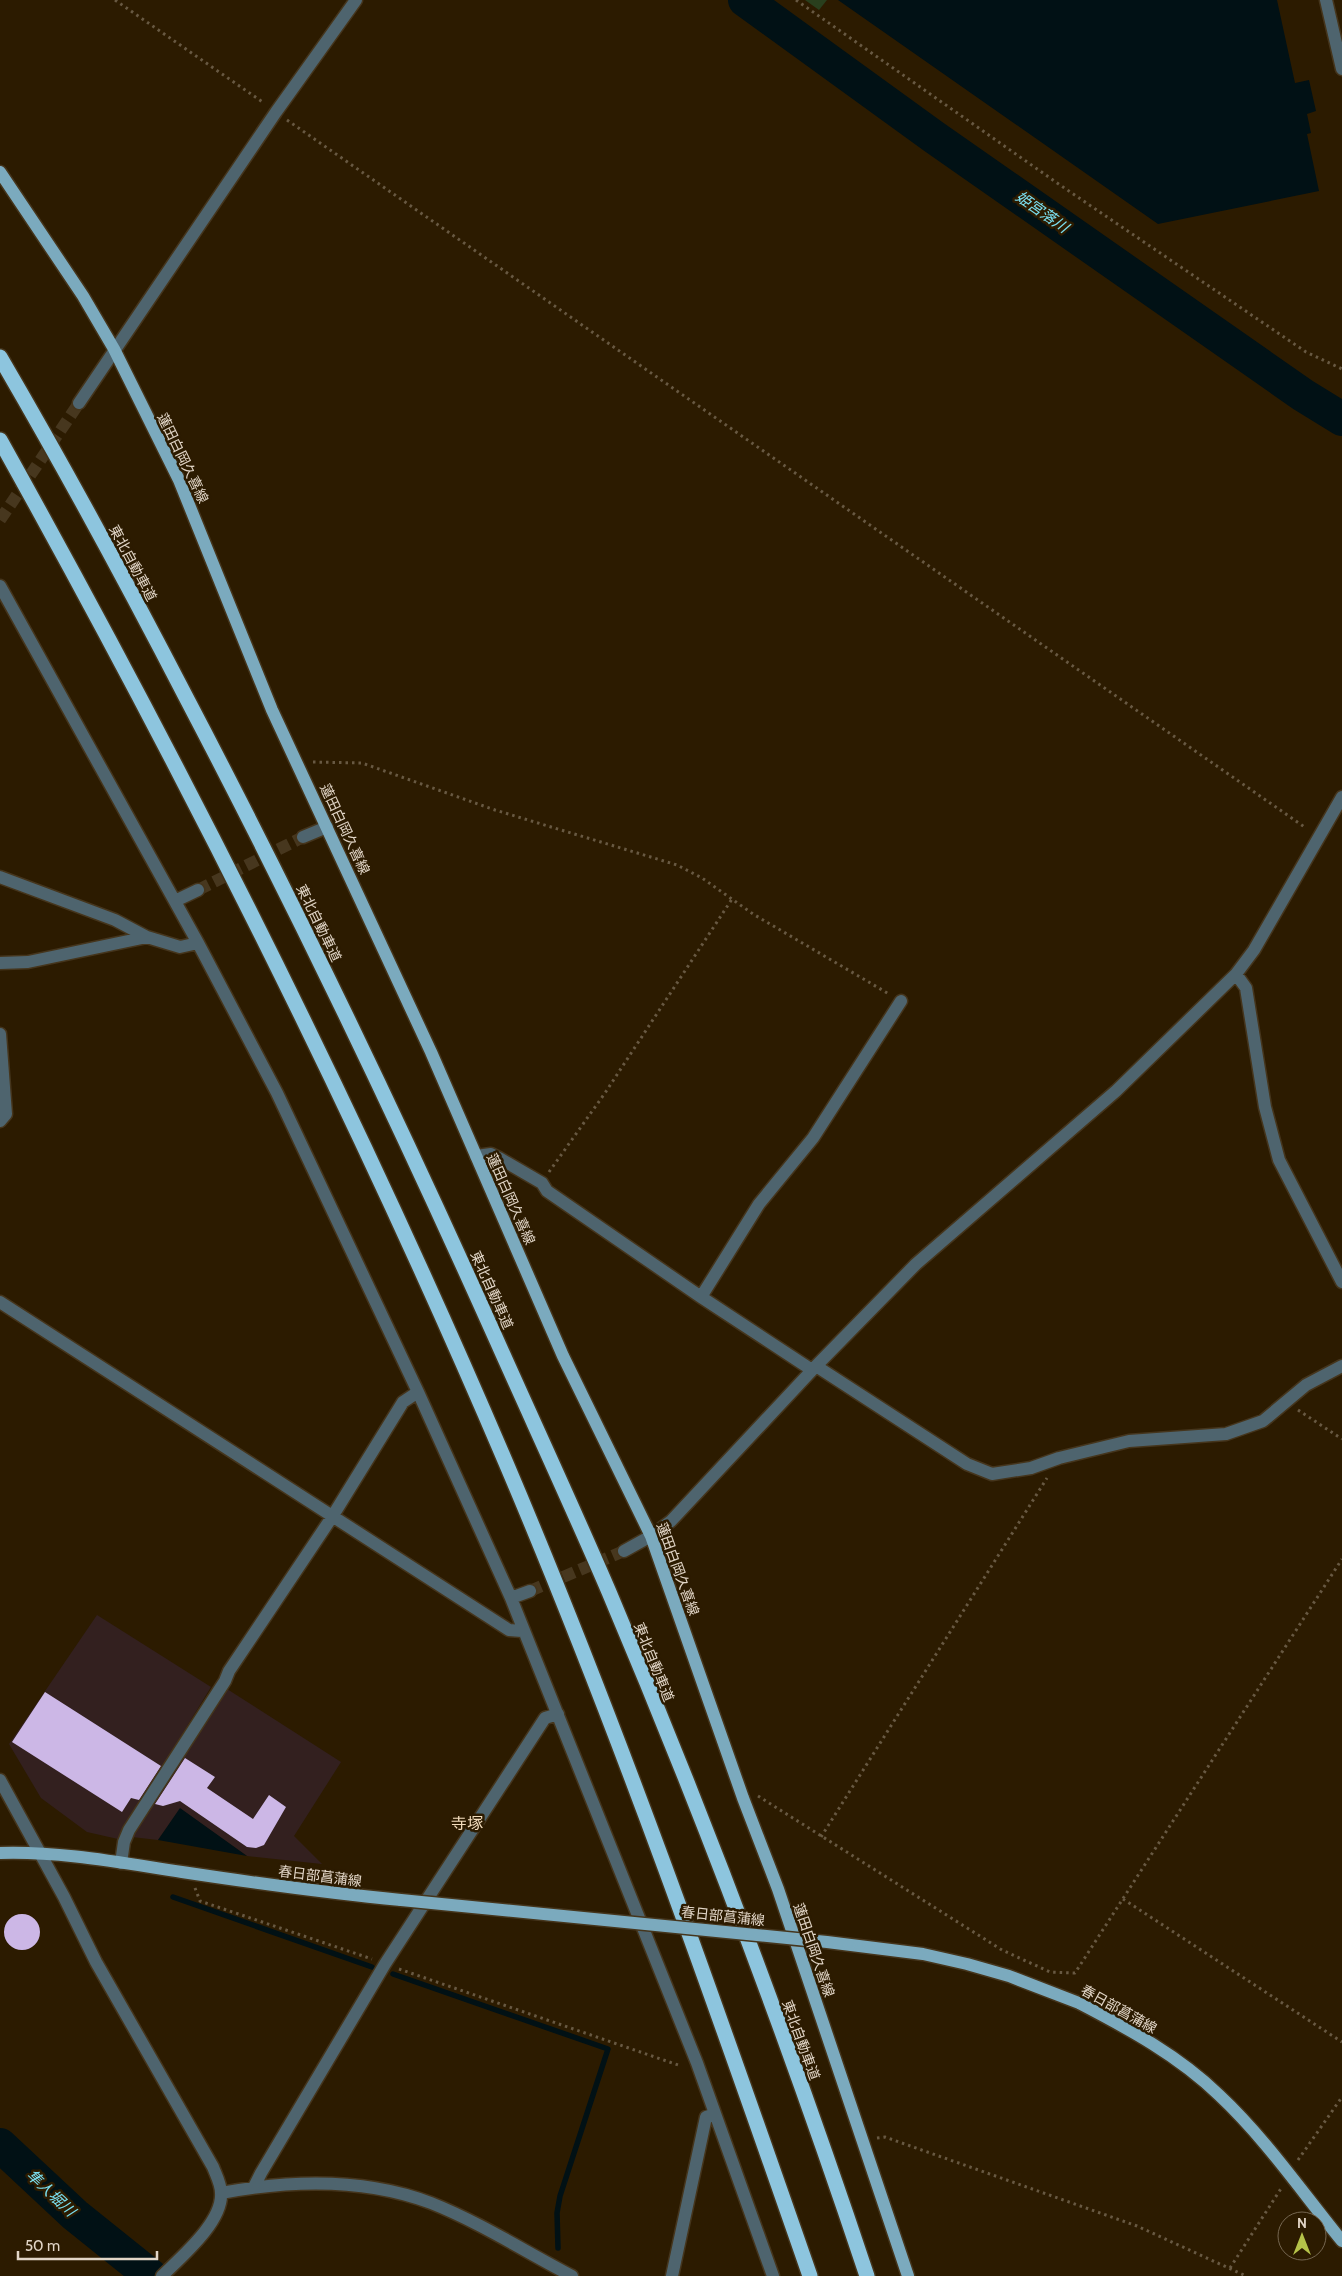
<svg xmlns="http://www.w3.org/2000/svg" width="1342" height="2276" font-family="Cabin,'Noto Sans JP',sans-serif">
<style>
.medical{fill:#33201f}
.green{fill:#293f1d}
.water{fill:#011115}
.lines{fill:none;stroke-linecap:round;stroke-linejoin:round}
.stream{stroke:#011115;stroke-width:5.5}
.river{stroke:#011115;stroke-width:34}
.building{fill:#ccb7e6}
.minor-tunnel{stroke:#47371e;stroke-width:12;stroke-dasharray:12 6;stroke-linecap:butt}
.minor-casing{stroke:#45351c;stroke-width:15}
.major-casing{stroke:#45351c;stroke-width:15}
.highway-casing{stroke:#45351c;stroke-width:18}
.path{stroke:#685942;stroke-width:3;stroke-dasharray:2.5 4;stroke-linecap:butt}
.minor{stroke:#4e646e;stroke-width:12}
.major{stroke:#7baabe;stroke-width:12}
.highway{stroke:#8dc5de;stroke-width:15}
.major-bridge-casing{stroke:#45351c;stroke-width:15;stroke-linecap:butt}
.major-bridge{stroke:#7baabe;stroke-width:12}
.labels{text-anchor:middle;stroke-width:5;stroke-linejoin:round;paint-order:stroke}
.street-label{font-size:14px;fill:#e2d6c7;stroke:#2c1b00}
.water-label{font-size:15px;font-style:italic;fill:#7be1f2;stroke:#2c1b00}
.quarter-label{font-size:16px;fill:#f3dcbc;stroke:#2c1b00}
</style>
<rect width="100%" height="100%" fill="#2c1b00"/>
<path class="medical" d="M97,1615L211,1687L118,1839L87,1832L41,1798L9,1744Z
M227,1689L341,1762L294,1836L322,1864L247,1856L180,1809L158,1840L132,1837Z"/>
<path class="green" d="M805,0H827L819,10Z"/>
<path class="water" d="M838,0H1277L1295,83L1309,80L1316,111L1307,114L1311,133L1307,134L1319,191L1158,224Z
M180,1808L247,1856L158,1840Z"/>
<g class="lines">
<path class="stream" d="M173,1897L372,1967
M393,1974L608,2049L560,2196L557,2213L558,2248"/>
<path class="river" d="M745,0L934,137L1303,395L1342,419
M0,2145L75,2215L151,2276"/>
</g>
<path class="building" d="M45,1692L161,1766L139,1800L131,1798L122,1812L12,1742Z
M185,1758L215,1777L207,1788L253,1819L269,1795L286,1807L264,1845L256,1848L247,1847L180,1801L163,1806L155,1804Z
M4 1932a18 18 0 1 1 36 0a18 18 0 1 1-36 0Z"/>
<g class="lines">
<path class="minor-tunnel" d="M0,520L79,403
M198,890L303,837
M530,1591L624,1551"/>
<defs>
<path id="minor" d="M1326,0L1342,69
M79,403L276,112L356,0
M0,586L198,943L277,1093L418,1392L511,1598L697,2063L773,2276
M303,837L327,827
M0,877L115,920L147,937L180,947L198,943
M175,901L198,890
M0,963L28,962L147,937
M1236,974L1246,988L1265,1107L1279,1160L1342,1282
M0,1034L6,1114L0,1121
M476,1156L491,1154L499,1158L542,1183L547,1191L701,1297L812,1370
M701,1297L759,1204L813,1138L901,1001
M0,1302L509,1630L522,1631
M816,1366L967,1464L992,1474L1031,1468L1059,1458L1129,1441L1226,1434L1263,1421L1306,1385L1342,1366
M624,1551L651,1536L671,1521L816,1366L916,1264L1116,1091L1236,974L1254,950L1342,797
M511,1598L530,1591
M0,1780L64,1897L96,1962L213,2167C216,2175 221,2184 221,2193C223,2222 181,2257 162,2276
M121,1863L124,1842L129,1830L225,1681L229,1671L332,1517L403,1402L418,1392
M254,2187L261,2173L385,1964L545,1718L558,1714
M221,2193C290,2180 365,2178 431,2203C479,2222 526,2252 572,2276
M672,2276L706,2117L715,2114"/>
<path id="major" d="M0,172L83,296L114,349L179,480L272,710L431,1052L563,1356L651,1536L743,1798L778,1889L908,2276
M0,1853C60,1851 122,1863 182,1872C255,1883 327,1893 401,1900
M1079,2003C1129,2029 1179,2056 1219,2095C1265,2138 1302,2192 1342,2241"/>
<path id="highway" d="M0,357C66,470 128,585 188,701C298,911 400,1124 497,1341C534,1424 573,1508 609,1592C704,1816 790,2045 867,2276
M0,440C185,772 357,1113 506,1463C619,1729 715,2003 810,2276"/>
</defs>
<use href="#minor" class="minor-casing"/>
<use href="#major" class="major-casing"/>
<use href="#highway" class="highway-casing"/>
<path class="path" d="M115,0L264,103
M796,0L1060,185L1306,352L1342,369
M287,120L1306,828
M313,762L362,763L495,810L677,865L702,878L753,914L889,994
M549,1172L605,1093L732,899
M1298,1410L1342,1439
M758,1796L1002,1950L1050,1972L1075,1973L1342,1559
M821,1837L1047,1478
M195,1888L200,1901L372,1959
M1123,1899L1342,2042
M399,1969L681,2066
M877,2138L885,2137L1137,2226L1246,2276
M1298,2160L1342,2097
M1230,2268L1282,2187"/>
<use href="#minor" class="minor"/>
<use href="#major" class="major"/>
<use href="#highway" class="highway"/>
<defs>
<path id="major-bridge" d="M401,1900L827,1942L923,1954L967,1964L1009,1976L1079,2003"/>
</defs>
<use href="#major-bridge" class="major-bridge-casing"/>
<use href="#major-bridge" class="major-bridge"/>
</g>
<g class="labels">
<g class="street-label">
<text transform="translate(183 458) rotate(64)" y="5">蓮田白岡久喜線</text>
<text transform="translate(133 563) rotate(62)" y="5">東北自動車道</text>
<text transform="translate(345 829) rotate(65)" y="5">蓮田白岡久喜線</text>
<text transform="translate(319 923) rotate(64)" y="5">東北自動車道</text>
<text transform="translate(511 1199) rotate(66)" y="5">蓮田白岡久喜線</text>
<text transform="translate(492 1290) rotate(66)" y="5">東北自動車道</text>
<text transform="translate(678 1569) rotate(70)" y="5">蓮田白岡久喜線</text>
<text transform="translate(654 1662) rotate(68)" y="5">東北自動車道</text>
<text transform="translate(320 1876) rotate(7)" y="5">春日部菖蒲線</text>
<text transform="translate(723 1916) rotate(6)" y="5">春日部菖蒲線</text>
<text transform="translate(814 1950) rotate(71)" y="5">蓮田白岡久喜線</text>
<text transform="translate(1119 2009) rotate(29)" y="5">春日部菖蒲線</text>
<text transform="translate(801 2040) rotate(70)" y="5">東北自動車道</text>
</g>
<g class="water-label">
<text transform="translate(1042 212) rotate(35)" y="5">姫宮落川</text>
<text transform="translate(51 2193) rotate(43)" y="5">隼人堀川</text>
</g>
<g class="quarter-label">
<text x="467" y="1829">寺塚</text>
</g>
</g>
<g transform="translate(1302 2236)"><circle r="24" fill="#2c1b00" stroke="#756650"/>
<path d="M0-4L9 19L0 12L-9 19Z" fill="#b5c249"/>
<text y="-8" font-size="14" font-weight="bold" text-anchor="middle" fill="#e2d6c7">N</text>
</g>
<path d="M18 2251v8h139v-8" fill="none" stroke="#e2d6c7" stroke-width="2.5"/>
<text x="25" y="2251" font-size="15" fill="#e2d6c7" stroke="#2c1b00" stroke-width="4" paint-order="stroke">50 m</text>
</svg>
